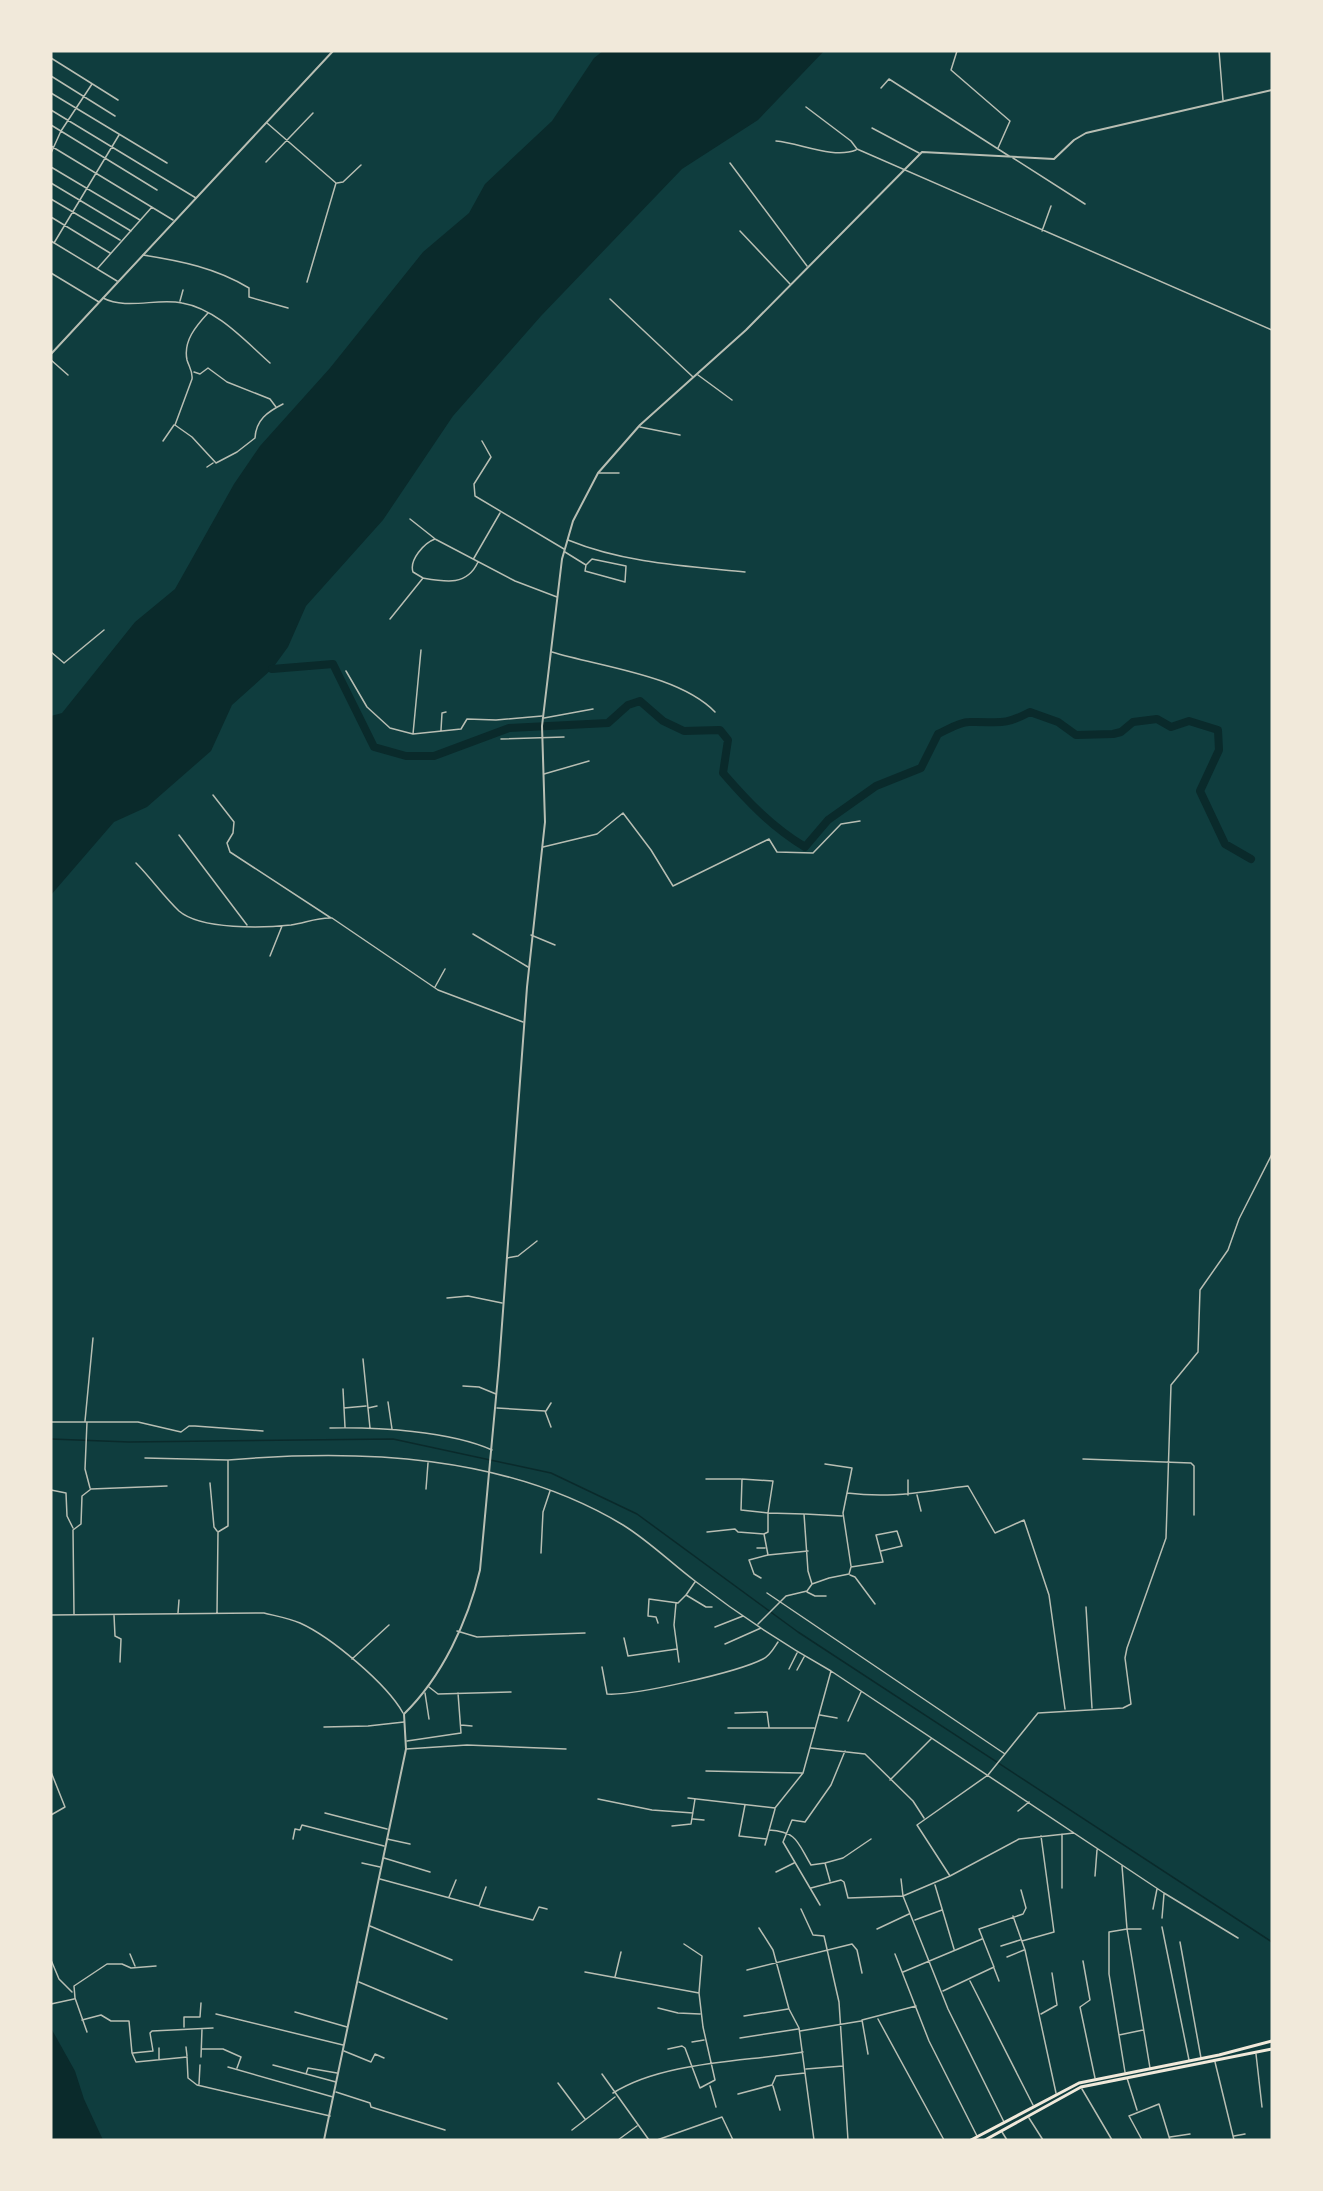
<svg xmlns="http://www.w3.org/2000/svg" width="1323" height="2191" font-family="'IBM Plex Sans',sans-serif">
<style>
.water{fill:#0a2a2b}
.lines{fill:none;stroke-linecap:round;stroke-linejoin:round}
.stream{stroke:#0a2a2b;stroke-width:1.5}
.river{stroke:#0a2a2b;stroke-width:8}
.minor{stroke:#b8beb3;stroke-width:1.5}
.tertiary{stroke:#b8beb3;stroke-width:2}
.trunk{stroke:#f1e9da;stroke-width:3}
</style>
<rect width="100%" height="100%" fill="#0f3d3e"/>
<path class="water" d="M603,51H824L758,120L682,169L541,316L453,416L383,520L306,606L288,647L272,669L232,705L211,751L147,807L114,822L51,895V716L62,713L135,622L175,589L234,484L260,446L330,368L423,252L469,213L485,184L552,121L594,58Z
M51,2028L75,2071L84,2099L103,2140H51Z"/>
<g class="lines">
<path class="stream" d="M51,1439L129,1442L393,1439L551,1473L637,1514L798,1632L1272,1942"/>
<path class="river" d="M272,669L333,664L374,747L406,756H434L509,728L608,723L628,705L640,701L663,721L684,731L720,730L728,740L723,773C748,802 772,827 805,847L828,820L876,786L921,768L938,734C947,730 959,722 969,722C999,721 1001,727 1030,712L1058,722L1076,735L1113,734L1121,732L1133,722L1157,719L1171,727L1189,721L1218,730L1219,750L1200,791L1225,844L1251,859"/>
<path class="minor" d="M957,51L951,70L1010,121L998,148
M1219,51L1223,100
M51,58L118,100
M51,76L115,116
M881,88L889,79L1009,156
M51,93L167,163
M806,107L851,141L857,149L1272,330
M51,110L196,198
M267,123L336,183L307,282
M51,125L157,190
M872,128L919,153
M776,141C800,143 833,159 856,150
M51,146L173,220
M51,153L61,131L92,84
M1013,158L1085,204
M266,162L313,113
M730,163L807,266
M51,167L140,220
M51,183L131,231
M337,183L343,182L361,165
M51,199L120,240
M51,217L110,253
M740,231L790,284
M1042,231L1051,206
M51,241L117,281
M54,243L119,135
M143,255C181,261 216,268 249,288V297L288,308
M97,269L152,207
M51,273L99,302
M103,298C126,310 157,298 182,303C217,309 245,341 270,363
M610,299L693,377
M180,301L183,290
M208,313C196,326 183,341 187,360C189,367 193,371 192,379L175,425L192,437L216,463L237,452L255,438C256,420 267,412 283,404
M51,360L68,375
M194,372L200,374L208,368L227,382L270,399L276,407
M698,375L732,400
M640,427L680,435
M163,441L174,425
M482,441L491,457L474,484L475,496L564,549
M207,467L213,463
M599,473H619
M410,519L434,538
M568,540C624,563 685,566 745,572
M565,552L586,565L585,571L625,582L626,566L592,559L586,565
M474,558L500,513
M423,578C446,582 467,586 478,562
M390,619L423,578L413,572C409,560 424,543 435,539L515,581L557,597
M51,652L64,663L104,630
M552,652C601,667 679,675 715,712
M346,671L367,707L390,728L413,734L461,729L467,719L496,720L542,716
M544,718L593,709
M441,730L442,713L446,712
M413,734L421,650
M501,739L564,737
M544,774L589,761
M213,795L234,822L233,833L227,843L230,852L331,918
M179,835L247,925
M543,847L597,834L623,813L651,850L673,886L769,839L777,852L813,853L841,824L860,821
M136,863C151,878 164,897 179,911C201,930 264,928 291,925C305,923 318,917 332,918L438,990L523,1022
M473,934L528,967
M531,935L555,945
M270,956L282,926
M435,987L445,969
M507,1258L518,1256L537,1241
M447,1298L468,1296L502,1303
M363,1359L370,1428
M463,1386L479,1387L496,1394
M343,1389L345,1427
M388,1402L392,1429
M344,1408L366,1406
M368,1408L377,1406
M497,1408L545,1411L551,1427
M546,1411L551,1403
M85,1421L93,1338
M51,1422H138L181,1432L189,1426H195L263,1431
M87,1422L85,1469L90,1488
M330,1428C376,1427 450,1431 492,1450
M145,1458L228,1460V1526L218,1532L217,1613
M1083,1459L1191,1463L1194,1466V1515
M228,1460C361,1449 505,1454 623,1525C649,1541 671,1563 695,1581C738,1614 783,1644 831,1671L1164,1893L1238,1938
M825,1464L852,1468L843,1513L851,1566
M706,1479H741
M210,1483L214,1527L217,1531
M426,1489L428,1463
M51,1490L66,1493L67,1516L73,1528
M847,1493C894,1499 923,1491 968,1486L995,1533L1024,1520L1049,1595L1065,1709
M908,1495V1480
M917,1495L921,1511
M805,1514L842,1516
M707,1532L735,1529L738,1532L764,1534
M757,1548H765
M541,1553L543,1512L550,1491
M768,1555L764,1534L768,1532V1513L741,1510L742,1479L773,1481L768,1513L804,1514L808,1571L812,1584
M850,1575L855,1577L875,1604
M761,1578L754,1574L749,1560L768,1555L808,1551
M695,1582L686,1595L706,1607H712
M807,1592L815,1596H826
M767,1593L1005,1754
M676,1603L674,1625L679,1662
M1086,1607L1092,1708
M178,1613L179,1600
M74,1614L73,1530L81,1524L82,1496L91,1489L167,1486
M51,1615L264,1613C276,1616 288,1618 300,1623C331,1637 387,1684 403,1713
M114,1615L115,1636L121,1639L120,1662
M658,1623L656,1617L648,1616L649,1599L678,1603L686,1595
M758,1624L786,1596L807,1591L812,1584L829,1578L849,1574L851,1567L883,1562L876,1535L897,1531L902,1546L881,1551
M715,1627L743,1616
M457,1631L477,1637L585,1633
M624,1638L628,1656L677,1649
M725,1644L761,1628
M352,1659L389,1625
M602,1667L607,1694C634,1696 738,1672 763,1659C770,1656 774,1648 778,1642
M789,1669L797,1653
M797,1670L804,1657
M429,1687L438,1694L511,1692
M425,1693L429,1719
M735,1713L767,1712L769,1727
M820,1715L837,1718
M848,1721L861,1692
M461,1725L472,1726
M324,1727L368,1726L404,1722
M728,1728H814
M407,1741L461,1733L458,1693
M811,1748L865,1754L913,1801L924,1818
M406,1749L467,1745L566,1749
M706,1771L802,1773
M51,1772L65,1807L51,1815
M890,1780L931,1739
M688,1798L775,1808L803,1773L831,1671
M598,1799L652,1810L693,1813
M745,1805L739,1836L767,1839
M1018,1811L1029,1802
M325,1813L387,1829
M693,1819L704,1820
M672,1826L691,1824L695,1799
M769,1830C798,1832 797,1842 811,1865L825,1863
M1062,1834V1888
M293,1839L295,1829L300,1830L302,1825L384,1846
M387,1839L410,1844
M765,1845L775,1809
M384,1858L430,1872
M362,1863L380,1867
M1122,1866L1127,1929H1141
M776,1872L794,1863
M950,1876L1019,1839L1074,1833
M1095,1876L1097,1850
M380,1879L479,1906L486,1887
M830,1881L825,1863L843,1858L871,1839
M935,1885L954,1949
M811,1888L841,1880L844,1882L848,1898L903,1896L901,1879
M449,1897L456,1880
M820,1905L783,1842L792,1820L805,1822L831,1785L845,1751
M480,1907L533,1920L539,1907L547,1909
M801,1909L813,1935L824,1936L839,2002L848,2140
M1153,1909L1157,1889
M1013,1916L1025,1950L1056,2093
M1162,1918L1164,1894
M915,1920L942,1910
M370,1926L452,1960
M1162,1927L1189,2060
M759,1928L773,1950L789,2009L799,2028L814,2140
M877,1929L909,1914
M1022,1941L1054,1932L1041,1836
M1180,1942L1201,2058
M684,1944L702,1956L699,1993
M1001,1946L1020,1940
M130,1954L135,1966
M895,1954L929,2041L977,2136
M1007,1957L1024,1950
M51,1960L59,1979L72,1992
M1083,1961L1090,2000L1080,2007L1095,2078
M994,1968L999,1981
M747,1970L852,1944L857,1950L862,1973
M585,1972L699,1993L703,2027L715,2080L700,2088L685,2048L682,2046L668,2049
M903,1972L982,1939
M615,1977L621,1952
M970,1981L1033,2105
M359,1982L447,2019
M943,1991L994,1967L979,1929L1023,1914L1026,1908L1021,1890
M51,2004L74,1999
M658,2008L678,2013L700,2014
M295,2012L347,2027
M216,2014L343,2045
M1041,2014L1057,2005L1052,1973
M744,2016L788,2009
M878,2019L944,2140
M82,2020L101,2015L111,2021H129L132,2053L136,2062L187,2057L188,2078L197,2085L330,2116
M184,2027V2017H200L201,2003
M800,2031L861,2021
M87,2032L75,1998L74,1986L107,1964H122L131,1968L156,1966
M1119,2035L1143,2030
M740,2038L798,2029
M692,2042L704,2040
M186,2047L187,2056
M159,2048V2059
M202,2049H223L241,2057L237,2068
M344,2051L371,2062L375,2054L384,2058
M133,2053L153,2051L150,2033L152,2031L213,2028
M868,2054L862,2020L916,2006
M1256,2054L1262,2107
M201,2057L202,2029
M1215,2062L1234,2140
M273,2065L336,2082
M228,2067L333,2097
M806,2069L843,2066
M1125,2072L1109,1974V1932L1127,1929L1150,2068
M306,2074L308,2068L337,2073
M602,2074L649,2140
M1127,2078L1137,2110
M558,2083L585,2119
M199,2084L200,2065
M710,2086L716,2107
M773,2086L780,2110
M1082,2089L1112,2140
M336,2092L370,2103L371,2107L445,2130
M613,2093C664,2061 744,2062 803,2052
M738,2094L772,2085L776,2076L805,2073
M1029,2118L1043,2140
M1004,2122L948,2009L903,1896L950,1876L917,1825L988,1775L1038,1713L1123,1708L1131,1704L1125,1658L1127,1648L1166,1538L1171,1385L1198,1352L1200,1290L1228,1250L1239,1219L1272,1154
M572,2130L615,2097
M1002,2132L1007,2140
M1234,2136L1245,2134
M1170,2137L1190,2134
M606,2140H614
M618,2140L637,2126
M657,2140L722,2117L733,2140
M1142,2140L1129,2116L1159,2104L1170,2140"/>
<path class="tertiary" d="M51,354L333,51
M324,2140L406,1749L404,1714C442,1677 468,1621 480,1570L499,1365L527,987L545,822L542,726L562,559L573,521L598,473L640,425L746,330L922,152L1054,159L1074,140L1086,133L1272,90"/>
<path class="trunk" d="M971,2140L1079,2083L1219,2055L1272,2041
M985,2140L1081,2087L1272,2049"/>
</g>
<rect width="1323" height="2191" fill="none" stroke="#f1e9da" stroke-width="105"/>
</svg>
